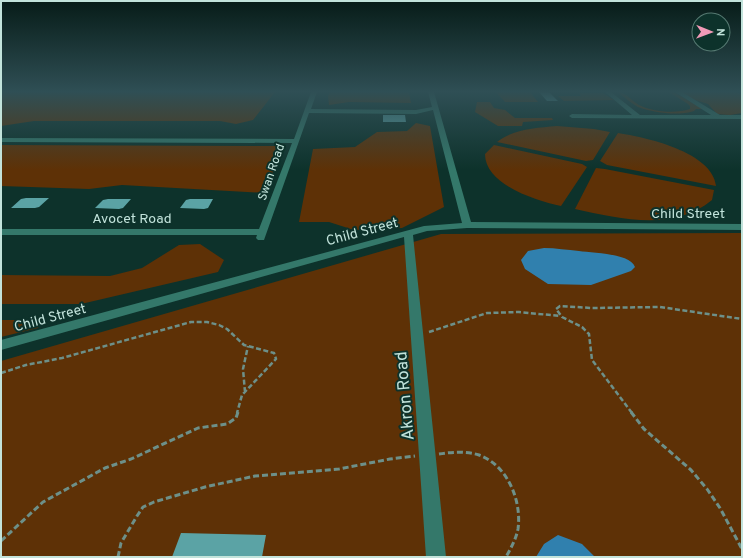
<svg xmlns="http://www.w3.org/2000/svg" width="743" height="558" font-family="Overpass,sans-serif">
<style>
.green{fill:#5e3106}
.water{fill:#3080ae}
.building{fill:#5ba3a5}
.lines{fill:none;stroke-linecap:round;stroke-linejoin:round}
.path-far1{stroke:#6d9089;stroke-width:2.5;stroke-dasharray:5 2.5;stroke-linecap:butt}
.path{stroke:#6d9089;stroke-width:3;stroke-dasharray:6 3;stroke-linecap:butt}
.minor{fill:#34786a;fill-rule:evenodd}
.labels{text-anchor:middle;stroke-width:4;stroke-linejoin:round;paint-order:stroke}
.far-street-label{font-size:12px;fill:#c2e3db;stroke:#0d322b}
.street-label{font-size:14px;fill:#c2e3db;stroke:#0d322b}
.near-street-label{font-size:17px;fill:#c2e3db;stroke:#0d322b}
</style>
<rect width="100%" height="100%" fill="#0d322b"/>
<path class="green" d="M1,92H275L253,120L236,124L220,121H34L1,126Z
M330,92H409L411,103L349,102L329,105L328,96Z
M496,92H530L538,102H505Z
M618,92C626,92 632,101 639,105C653,112 675,114 690,109V106L688,104L669,92H674L703,109H696L694,111C678,116 655,113 638,107C631,103 624,97 618,92Z
M681,92H736L742,95V113L730,115L717,114L708,104L692,99Z
M579,93H603L614,100L564,101L558,96H581Z
M477,102H490L494,108L505,110L515,118H552L553,120L523,122L522,126H498L475,112Z
M416,123L430,126L444,207L402,228L354,230L329,222H299L313,149L355,147L377,132L407,131Z
M557,126L594,129L610,132L593,160L586,161L497,142C514,129 535,128 557,126Z
M618,133C645,137 713,152 716,186L607,165L600,161Z
M1,145L282,146L266,193L122,185L89,189L1,186Z
M494,145L582,164L587,167L561,206C537,201 485,185 485,154Z
M596,168L605,169L714,190L712,200C674,232 620,219 575,209Z
M742,233V557H1V361L441,234Z
M200,244L224,260L218,272L81,304H1V275L110,276L142,268L179,245Z
M1,320H42L38,328L1,337Z"/>
<path class="water" d="M544,248C556,248 567,250 579,251C592,253 630,253 635,267L631,271L591,285L548,284L525,269L521,260L528,251Z
M558,535L582,544L595,557H536L544,544Z"/>
<path class="building" d="M539,92H549L558,101H547Z
M383,115H405L406,122H383Z
M26,198H49L39,207L35,208H11L21,199Z
M108,199H131L123,208L119,209L95,208L103,200Z
M190,199H213L208,208L204,209L180,208L186,200Z
M181,533L266,535L262,557H172Z"/>
<g class="lines">
<path class="path-far1" d="M429,332L487,313L519,312L560,316
M1,373L26,365L62,358L191,322H207L219,325L227,329L244,345L274,353L276,359L242,395L237,413
M245,392L243,369L248,346
M632,413L592,360L589,334L582,327L562,317L556,309L560,306L592,308L660,307L742,319"/>
<path class="path" d="M631,412L644,429L691,470L707,489L720,508L742,549
M439,454C452,452 466,451 479,455C507,465 522,500 518,529C516,539 511,548 506,557
M1,541L43,502L105,468L131,459L198,428L227,424L236,418L238,412
M118,557L121,543L137,516L143,507L154,502L205,487L255,476L339,469L390,459L415,456"/>
<path class="minor" d="M311,92H317L311,109L416,110L432,107L428,92H434L471,222L742,224V230L467,228L427,231L413,235L446,557H426L404,237L1,350V340L424,226L462,223L433,110L416,114L309,113L264,240H258L256,238L257,235H1V229H259L292,143L1,142V138L294,139Z
M605,92H611L640,115H711L675,92H682L720,115H742V119L572,118L569,116L572,114L632,115Z"/>
</g>
<linearGradient id="sky" x2="0" y2="1"><stop stop-color="#071c18"/><stop offset="0.54" stop-color="#2f4f55"/><stop offset="1" stop-color="#2f4f55" stop-opacity="0"/></linearGradient>
<rect width="743" height="170" fill="url(#sky)"/>
<g class="labels">
<g class="far-street-label">
<text transform="translate(271 172) rotate(-71)" y="4">Swan Road</text>
</g>
<g class="street-label">
<text x="688" y="218">Child Street</text>
<text x="132" y="223">Avocet Road</text>
<text transform="translate(362 231) rotate(-15)" y="5">Child Street</text>
<text transform="translate(50 317) rotate(-15)" y="5">Child Street</text>
</g>
<g class="near-street-label">
<text transform="translate(404 396) rotate(-95)" y="6">Akron Road</text>
</g>
</g>
<rect width="743" height="558" fill="none" stroke="#c2e3db" stroke-width="4"/>
<g transform="translate(711 32) rotate(91)"><circle r="19" fill="#0d322b" stroke="#557971"/>
<path d="M0-3L7 15L0 10L-7 15Z" fill="#f09ab7"/>
<text y="-6" font-size="11" font-weight="bold" text-anchor="middle" fill="#c2e3db">N</text>
</g>
</svg>
